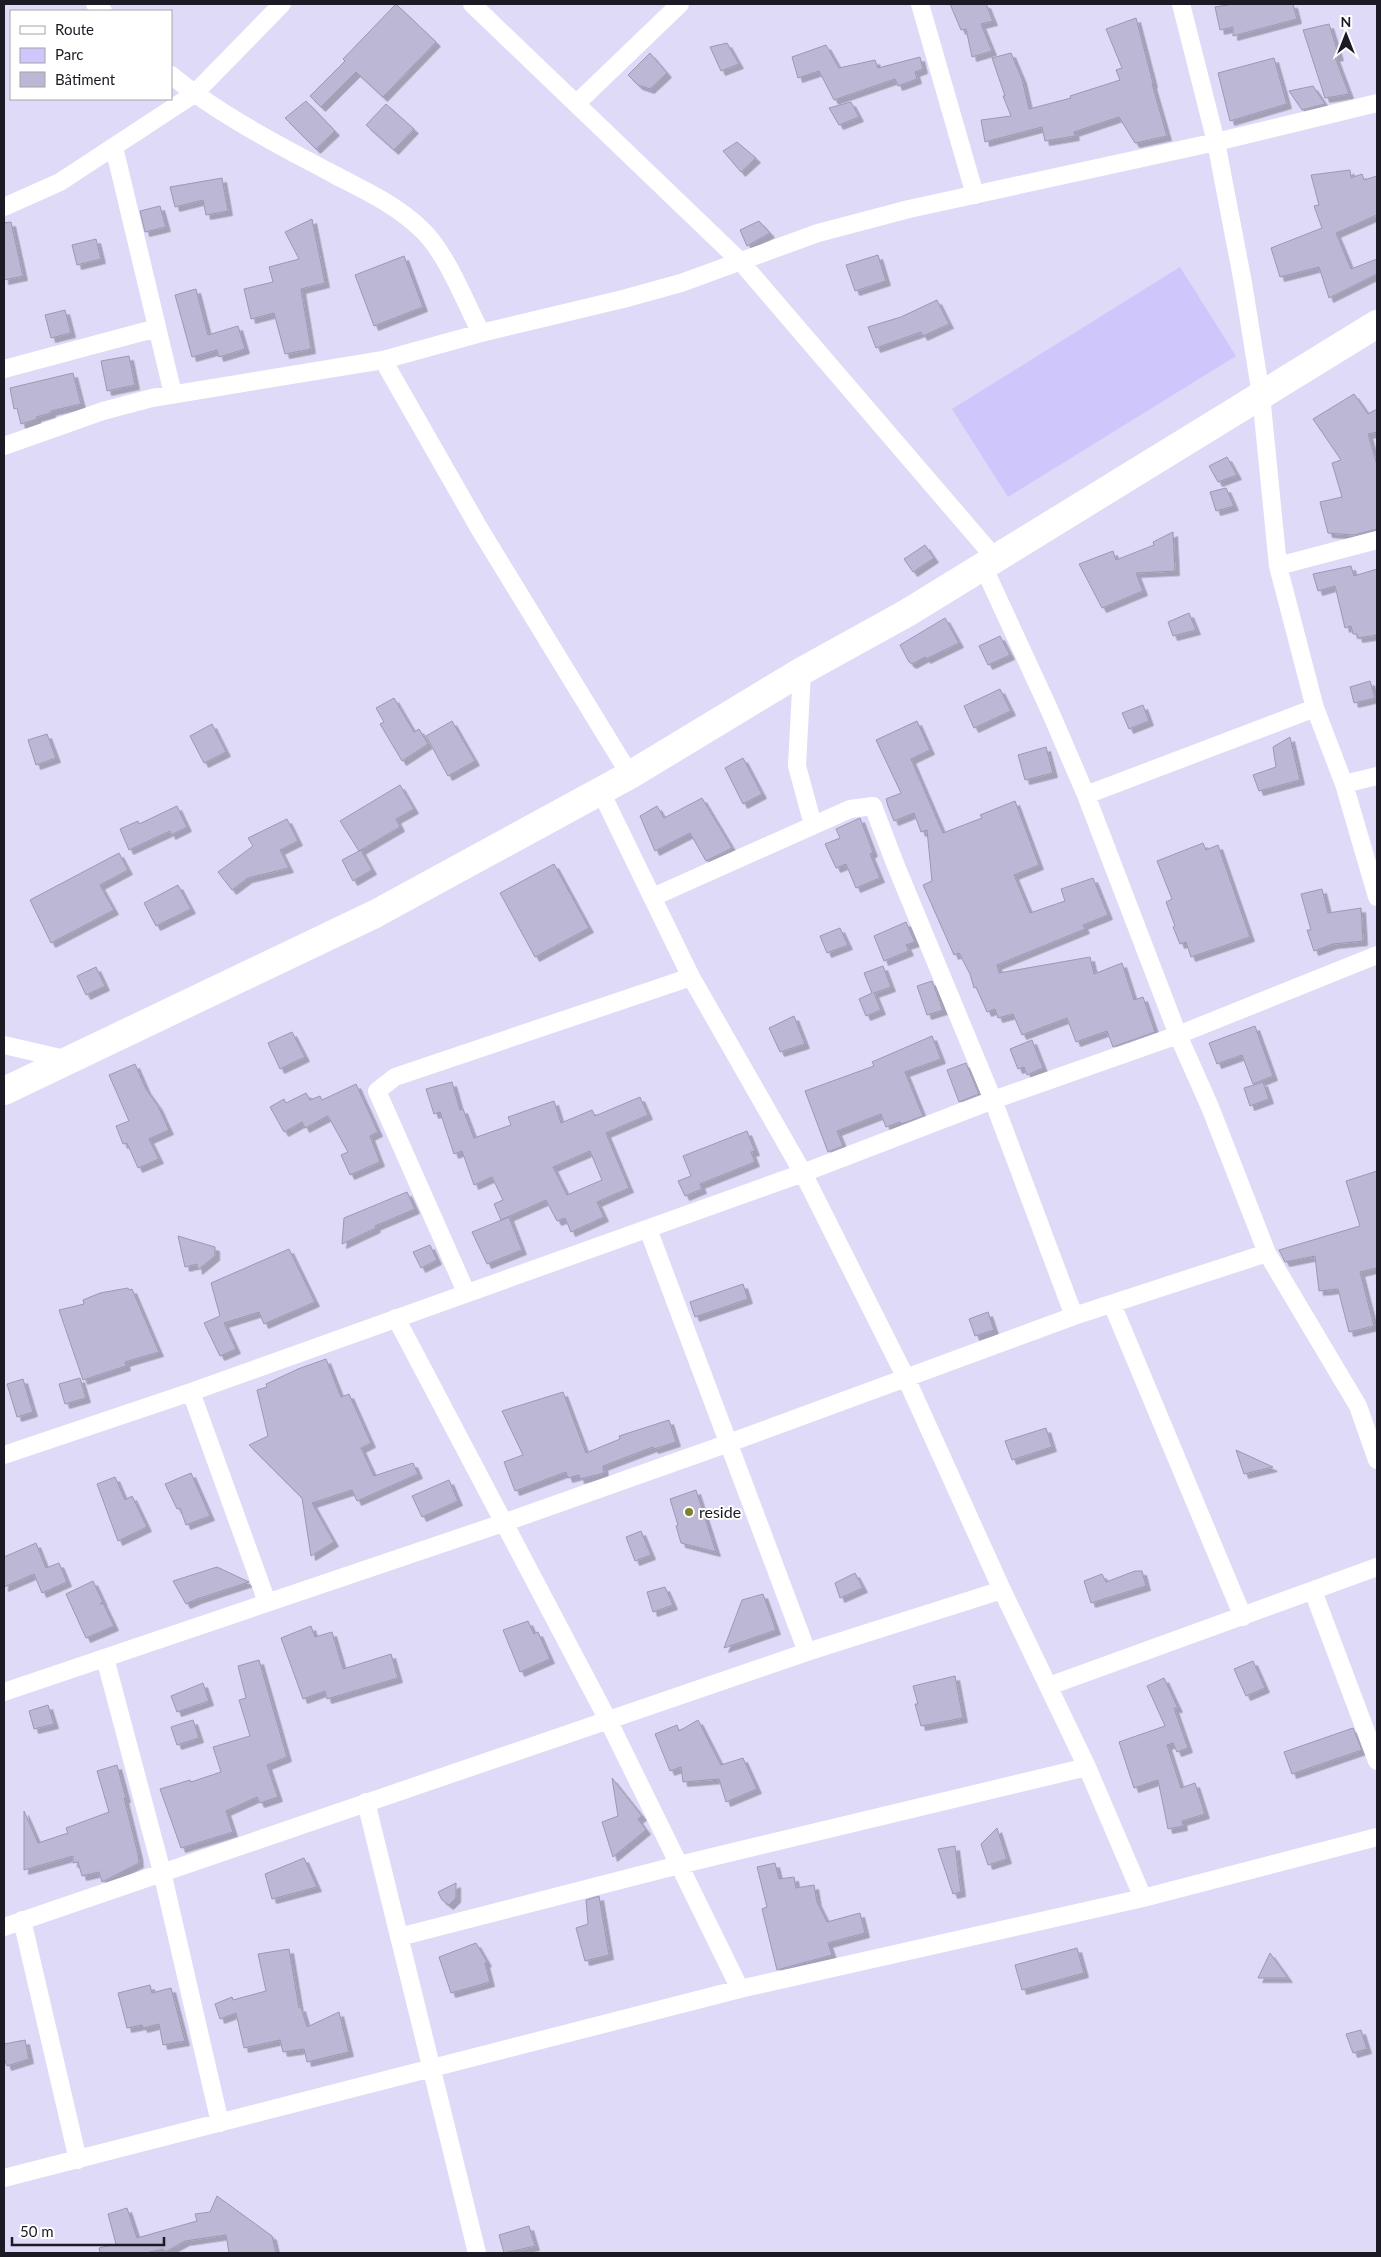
<svg xmlns="http://www.w3.org/2000/svg" width="1381" height="2257" font-family="Lato,sans-serif">
<style>
.green{fill:#cfc7fc}
.building{fill:#bbb7d4;stroke:#9c98b4;fill-rule:evenodd;filter:url(#shadow)}
.lines{fill:none;stroke-linecap:round;stroke-linejoin:round}
.street{stroke:#fff;stroke-width:18}
.highway{stroke:#fff;stroke-width:28}
.poi-dot{fill:#7e822c;stroke:#fff;stroke-width:2}
.labels{text-anchor:middle;stroke-width:4;stroke-linejoin:round;paint-order:stroke}
.poi-label{font-size:16px;fill:#1c1b25;stroke:#fff;text-anchor:start}
</style>
<defs>
<filter id="shadow"><feDropShadow dx="4.5" dy="4.5" stdDeviation="0" flood-color="#0004"/></filter>
</defs>
<rect width="100%" height="100%" fill="#dedaf8"/>
<path class="green" d="M1180,267L1236,356L1008,497L952,409Z"/>
<path class="building" d="M396,4L436,42L383,97L356,72L321,107L310,96L345,61L343,59Z
M950,4H986L993,21L981,24L992,51L972,57L966,29L961,30Z
M1233,4H1293L1297,19L1233,36V27L1220,30L1215,7Z
M1136,18L1153,83L1152,84L1167,136L1135,143L1119,117L1074,132L1075,136L1045,141L1042,127L985,142L981,120L1011,116L1003,96H1005L992,58L1011,53L1022,79L1029,109L1071,98L1070,96L1120,80L1116,70L1122,68L1106,29Z
M1329,24L1339,56L1335,57L1349,94L1325,98L1303,30Z
M727,43L739,64L721,71L710,47Z
M826,45L839,68L875,60L878,68L920,57L923,69L915,72L917,79L898,86L895,79L834,100L819,71L798,78L792,57Z
M650,53L667,73L650,89L638,85L628,75Z
M1274,58L1287,104L1230,121L1218,73Z
M1313,86L1325,104L1302,110L1289,91Z
M306,101L335,131L316,149L285,118Z
M851,102L859,117L839,125L829,108Z
M386,104L414,129L394,150L366,125Z
M737,142L756,158L741,172L723,151Z
M1350,170L1351,178L1362,174L1364,180L1377,176V215L1336,233L1351,269L1377,259V274L1329,298L1319,267L1280,277L1271,248L1322,228L1314,206L1319,205L1311,175Z
M222,178L228,211L206,215L203,200L175,207L170,187Z
M160,206L166,227L145,232L140,211Z
M312,219L325,283L301,289L311,349L285,354L274,313L251,319L244,289L273,282L269,267L299,259L285,232Z
M759,221L770,233L747,246L740,230Z
M11,222L23,276L4,280V223Z
M96,239L101,259L77,265L72,245Z
M878,255L886,281L855,291L846,265Z
M404,256L423,307L374,326L355,275Z
M196,289L208,335L238,326L245,349L219,357L217,350L192,357L175,295Z
M937,300L949,324L923,336L921,332L876,348L868,327L901,317Z
M65,310L71,333L51,338L45,315Z
M129,356L135,385L107,391L101,361Z
M73,373L81,404L51,411V413L36,417L37,419L21,424L17,408L14,409L10,388Z
M1354,394L1368,414L1377,409V432L1368,434L1377,465V529L1354,535L1328,533L1320,502L1342,497L1332,463L1341,460L1313,419Z
M1227,457L1237,475L1218,482L1209,466Z
M1226,488L1234,506L1216,511L1210,492Z
M1173,532L1175,571L1136,573L1143,591L1102,608L1079,564L1113,551L1116,560L1154,545L1153,542Z
M925,545L934,558L913,572L904,559Z
M1351,566L1354,576L1377,569V635L1358,638L1357,634H1353L1351,626L1345,628L1335,586L1318,591L1313,574Z
M1189,613L1196,630L1173,636L1168,622Z
M945,618L959,643L926,659L925,657L912,664L909,662L900,645Z
M1000,636L1010,655L988,665L979,646Z
M1370,681L1375,698L1354,703L1350,687Z
M1000,689L1011,711L974,728L964,706Z
M394,698L414,732L419,729L428,744L402,761L380,724L384,722L376,708Z
M1143,705L1149,721L1129,729L1122,713Z
M452,721L475,761L448,776L426,736Z
M917,721L930,750L911,759L943,833L982,818L980,815L1015,801L1039,865L1014,875L1030,913L1065,901L1061,889L1093,878L1108,915L1083,925L1085,929L997,965L999,973L1090,957L1094,974L1122,963L1134,1000L1143,997L1155,1032L1113,1047L1107,1031L1076,1042L1067,1018L1022,1035L1013,1014L998,1018L995,1009L987,1012L976,987L974,988L970,974L959,953L954,955L923,885L932,881L927,830L921,832L914,813L894,821L888,806L886,799L901,793L876,740Z
M212,724L226,752L204,763L190,736Z
M47,734L56,758L36,765L28,740Z
M1290,737L1300,780L1259,791L1253,775L1276,767L1273,747Z
M1046,747L1053,773L1025,780L1018,755Z
M743,758L762,794L743,804L725,768Z
M400,785L414,809L396,819L400,827L359,851L340,821Z
M702,798L732,848L706,861L690,833L655,851L640,816L657,806L664,818Z
M177,806L187,827L171,835L170,831L129,850L120,829L138,821L139,824Z
M860,818L873,852L870,854L880,878L856,888L846,864L836,868L825,844L840,838L836,829Z
M287,819L298,841L280,850L289,868L248,878L232,890L218,872L253,846L248,838Z
M1203,843L1206,850L1218,845L1250,937L1191,957L1186,942L1180,944L1173,927L1175,926L1166,902L1172,899L1157,861Z
M361,850L372,870L353,881L342,860Z
M119,853L128,870L100,885L114,910L51,943L30,900Z
M554,864L589,928L535,957L500,893Z
M178,885L191,909L156,926L144,903Z
M1322,889L1328,913L1361,908L1363,941L1333,944L1314,951L1307,930H1311L1301,894Z
M906,922L915,942L906,945L909,951L884,961L874,936Z
M840,928L848,945L827,953L820,936Z
M883,966L891,987L874,993L881,1010L866,1016L859,999L872,993L864,973Z
M96,967L105,986L86,995L77,976Z
M932,981L943,1010L927,1015L917,986Z
M794,1016L805,1044L780,1052L769,1028Z
M1255,1026L1273,1076L1253,1084L1242,1055L1217,1064L1209,1043Z
M292,1032L305,1057L280,1069L268,1043Z
M932,1036L941,1059L905,1072L923,1116L901,1124L900,1122L886,1127L881,1114L837,1131L843,1146L828,1152L805,1091L874,1066L872,1062Z
M1032,1040L1043,1068L1027,1075L1024,1067L1018,1069L1010,1049Z
M966,1063L979,1094L959,1102L947,1070Z
M135,1064L146,1089L158,1106L169,1130L149,1139L159,1159L138,1168L127,1143L123,1144L116,1126L129,1121L109,1075Z
M452,1082L460,1110L463,1109L474,1138L511,1125L508,1117L554,1101L561,1123L592,1110L595,1116L640,1097L648,1115L606,1133L629,1188L597,1202L604,1217L571,1232L565,1218L557,1221L546,1200L501,1220L494,1204L503,1200L492,1177L474,1185L462,1151L454,1154L440,1112L434,1114L426,1089ZM590,1151L602,1180L567,1195L553,1167Z
M1263,1082L1269,1099L1250,1106L1244,1088Z
M356,1084L378,1132L370,1136L380,1162L350,1175L341,1155L348,1152L328,1116L305,1128L302,1122L284,1132L270,1107L284,1099L286,1103L306,1093L310,1100L320,1096L322,1100Z
M747,1131L755,1151L751,1152L755,1162L700,1184L702,1189L685,1196L678,1181L691,1176L683,1156Z
M1377,1171V1268L1360,1272L1374,1326L1349,1332L1338,1289L1319,1291L1315,1256L1285,1262L1279,1250L1360,1226L1346,1181Z
M407,1192L415,1209L375,1226L376,1228L342,1244L344,1218Z
M509,1217L522,1250L487,1264L472,1232Z
M178,1236L215,1247V1256L198,1270L197,1264L185,1267Z
M430,1245L437,1260L421,1268L413,1252Z
M289,1249L315,1302L264,1324L259,1312L224,1323L236,1349L220,1356L204,1323L220,1316L211,1283Z
M743,1284L748,1299L695,1317L690,1302Z
M128,1288L129,1290L132,1289L159,1352L125,1362L126,1366L83,1380L59,1310L84,1304L83,1300L100,1293Z
M988,1312L994,1330L975,1336L969,1319Z
M326,1359L341,1397L349,1394L371,1443L361,1448L374,1476L413,1463L418,1474L357,1501L352,1490L312,1503L334,1542L311,1556L302,1498L249,1445L268,1436L257,1390L267,1387L266,1384L298,1369Z
M80,1378L86,1398L65,1404L59,1384Z
M23,1379L33,1412L17,1417L7,1384Z
M563,1392L586,1453L620,1439L619,1436L669,1420L676,1442L654,1449L653,1447L603,1466L604,1473L580,1479L579,1475L568,1478L566,1472L515,1491L504,1462L523,1455L502,1411Z
M1046,1428L1052,1447L1012,1460L1005,1441Z
M1236,1450L1273,1467L1244,1474Z
M191,1473L210,1516L186,1525L180,1508L177,1509L165,1484Z
M115,1477L125,1500L132,1496L147,1527L118,1541L97,1484Z
M449,1480L458,1501L422,1517L412,1496Z
M696,1490L716,1552L681,1543L676,1526L678,1525L670,1499Z
M641,1531L651,1555L635,1561L626,1537Z
M36,1543L46,1568L59,1563L67,1582L42,1593L34,1574L4,1587V1557Z
M217,1567L249,1582L197,1599L186,1604L173,1581Z
M1135,1571H1142L1146,1586L1091,1603L1084,1581L1102,1574L1106,1582Z
M855,1573L863,1588L840,1598L835,1583Z
M93,1581L103,1602L100,1604L103,1603L114,1626L86,1638L66,1594Z
M665,1587L673,1605L653,1612L647,1592Z
M763,1594L776,1630L724,1648L742,1600Z
M528,1621L534,1634L538,1632L550,1659L520,1672L503,1630Z
M311,1626L315,1637L332,1632L343,1669L391,1654L398,1678L327,1699L325,1691L303,1699L281,1638Z
M259,1660L287,1757L267,1765L278,1797L260,1803L257,1797L226,1811L233,1832L181,1848L160,1789L190,1780L191,1782L221,1772L213,1747L250,1736L239,1700L246,1698L238,1666Z
M1253,1661L1265,1688L1246,1696L1234,1669Z
M955,1676L963,1718L921,1726L915,1704H918L913,1686Z
M1164,1678L1178,1708H1174L1188,1748L1177,1752L1173,1743L1167,1745L1181,1788L1195,1783L1205,1814L1182,1821L1183,1826L1168,1829L1158,1780L1134,1788L1119,1742L1165,1726L1147,1686Z
M203,1683L209,1701L177,1712L171,1696Z
M48,1705L54,1724L34,1729L29,1711Z
M193,1720L199,1738L177,1745L171,1727Z
M698,1720L721,1765L743,1758L757,1789L726,1802L719,1779L683,1782L681,1767L670,1771L655,1734L677,1725L679,1731Z
M1353,1728L1362,1750L1292,1774L1284,1752Z
M117,1765L126,1798H124L138,1854L139,1863L102,1882L99,1872L82,1876L78,1862L73,1863V1856L24,1870V1811L38,1843L68,1833L66,1828L109,1812L97,1771Z
M612,1778L642,1816L638,1819L646,1830L613,1857L602,1822L618,1816Z
M997,1828L1007,1859L988,1865L981,1844Z
M955,1846L961,1892L953,1894L938,1849Z
M304,1858L317,1887L272,1899L265,1874Z
M775,1863L779,1879L794,1877L796,1888L814,1885L817,1902L827,1922L860,1913L865,1933L828,1943L832,1955L777,1970L762,1909L767,1907L757,1867Z
M456,1883V1898L449,1905L442,1900L438,1892Z
M599,1896L609,1955L585,1961L576,1928L588,1924L586,1900Z
M476,1943L487,1962L485,1963L490,1982L451,1993L439,1957Z
M1077,1948L1084,1973L1022,1990L1015,1965Z
M289,1949L299,2008L301,2007L307,2027L339,2012L349,2052L307,2062L304,2049L283,2052L280,2040L244,2048L236,2013L220,2019L215,2004L232,1997L233,2000L266,1991L258,1954Z
M1270,1953L1288,1978H1258Z
M150,1985L152,1993L171,1988L185,2041L163,2045L159,2024L143,2028L142,2025L127,2028L118,1993Z
M1361,2030L1367,2049L1353,2053L1346,2034Z
M25,2040L29,2059L7,2066L4,2058V2044Z
M217,2196L272,2236L276,2253H229L226,2235L185,2241L165,2252L163,2249L146,2253H100L99,2248L116,2244L108,2214L127,2208L137,2238L197,2221L195,2214L210,2212Z
M529,2226L535,2246L504,2253L499,2235Z"/>
<g class="lines">
<path class="street" d="M95,4L103,11
M472,4L741,262L995,558
M920,4L975,195
M1181,4L1216,142L1243,283L1261,395L1278,566L1315,708L1344,784L1377,897
M171,75C221,116 277,144 333,174C363,190 395,204 420,228C446,251 465,302 481,333
M577,103L680,4
M114,147L173,394
M4,207L60,182L194,94L282,4
M383,360L479,528L630,775
M4,369L157,328
M4,446L103,411L152,398L383,360L481,333L623,299L681,283L818,233L909,209L1216,142L1377,103
M983,566L1049,709L1086,795L1178,1035L1210,1107L1267,1253L1358,1406L1377,1460
M1278,566L1377,540
M802,671L797,766L813,825
M1344,784L1377,776
M600,790L691,977L803,1173L906,1378L1002,1590L1087,1767L1143,1898
M1086,795L1315,708
M653,897L850,809L873,806L896,866L993,1100L1074,1316
M4,1045L69,1060
M648,1229L807,1652
M466,1292L377,1091L395,1077L691,977
M1112,1304L1243,1617
M396,1318L608,1720L740,1989
M191,1392L267,1602
M4,1455L191,1392L803,1173L993,1100L1178,1035L1377,955
M1313,1591L1377,1761
M105,1658L162,1872L220,2123
M1049,1686L1377,1567
M4,1692L503,1523L729,1443L1074,1316L1267,1253
M366,1802L477,2253
M22,1920L78,2160
M4,1927L807,1652L1002,1590
M399,1937L679,1865L1087,1767
M4,2178L740,1989L1143,1898L1377,1837"/>
<path class="highway" d="M4,1091L375,914L630,775L802,671L907,613L1377,324"/>
</g>
<circle class="poi-dot" cx="689" cy="1512" r="5"/>
<g class="labels">
<g class="poi-label">
<text x="699" y="1518">reside</text>
</g>
</g>
<rect width="1381" height="2257" fill="none" stroke="#1c1b25" stroke-width="10"/>
<rect x="10" y="10" width="162" height="90" fill="#ffffff" stroke="#a4a4a8"/>
<rect x="20" y="26" width="25" height="8" fill="#ffffff" stroke="#a4a4a8"/>
<text x="55" y="35" font-size="15" fill="#1c1b25">Route</text>
<rect x="20" y="48" width="25" height="15" fill="#cfc7fc" stroke="#a4a4a8"/>
<text x="55" y="60" font-size="15" fill="#1c1b25">Parc</text>
<rect x="20" y="72" width="25" height="15" fill="#bbb7d4" stroke="#a4a4a8"/>
<text x="55" y="85" font-size="15" fill="#1c1b25">Bâtiment</text>
<g transform="translate(1346 35)" stroke="#ffffff" stroke-width="4" paint-order="stroke">
<path d="M0-4L9 19L0 12L-9 19Z" fill="#1c1b25"/>
<text y="-8" font-size="14" font-weight="bold" text-anchor="middle" fill="#1c1b25">N</text>
</g>
<path d="M12 2237v8h152v-8" fill="none" stroke="#1c1b25" stroke-width="2.5"/>
<text x="20" y="2237" font-size="15" fill="#1c1b25" stroke="#ffffff" stroke-width="4" paint-order="stroke">50 m</text>
</svg>
